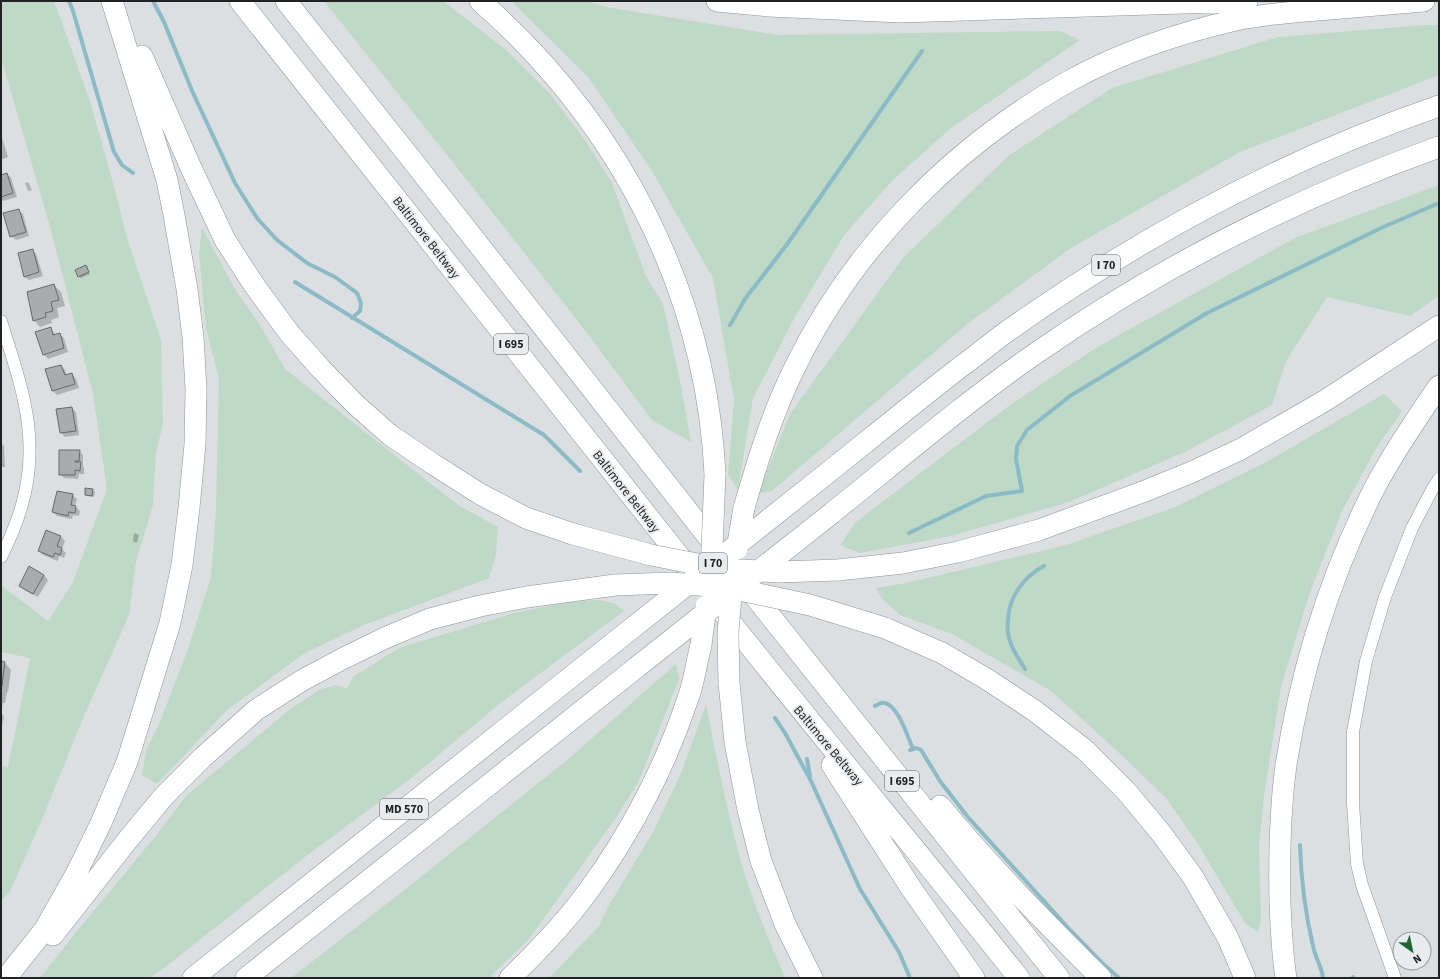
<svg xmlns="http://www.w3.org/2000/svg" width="1440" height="979" font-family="'Source Sans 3',sans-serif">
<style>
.green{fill:#bed9c5}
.shadow{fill:#0003}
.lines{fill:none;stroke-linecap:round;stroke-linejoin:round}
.stream{stroke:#8bbbc6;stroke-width:4}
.building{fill:#a8acaf;stroke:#666a6d}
.minor-casing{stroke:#8f9396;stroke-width:13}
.motorway-casing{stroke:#8f9396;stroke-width:22}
.minor{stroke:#fff;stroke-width:12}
.motorway{stroke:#fff;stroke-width:21}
.motorway-bridge-casing{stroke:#8f9396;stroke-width:22;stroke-linecap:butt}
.motorway-bridge{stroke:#fff;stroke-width:21}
.labels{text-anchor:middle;stroke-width:4;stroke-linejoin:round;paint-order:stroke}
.shield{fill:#e8ecef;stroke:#5d5f61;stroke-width:1}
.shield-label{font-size:12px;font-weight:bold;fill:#212224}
.street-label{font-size:13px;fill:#212224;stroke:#e8ecef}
</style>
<rect width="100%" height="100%" fill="#dbdfe2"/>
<path class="green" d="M1,1H54L90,101L116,194L126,235L161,340L163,424L156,452L153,505L136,561L129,615L84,716L40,824L10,891L1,902V766L8,767L30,658L1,652V585L48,621L73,582L107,489L93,394L52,234L1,57Z
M324,1H443L505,49L551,95L587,143L612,183L646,276L663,304L680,381L691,442L652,420L581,325L459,170Z
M511,1H588L606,7L777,35L1060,31L1080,40L951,128L892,181L844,235L796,315L753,398L738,490L728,474L734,400L713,278L652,171L588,77Z
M1424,25H1439V75L1240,152L1071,248L966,325L772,491L758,493L790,414L903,258L1008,156L1112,88L1278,37Z
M1439,185V296L1410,316L1327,297L1286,361L1272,405L1187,451L1069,502L951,536L860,553L840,545L856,522L1010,405L1099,346L1295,238Z
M202,228L236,291L260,325L285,369L458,505L498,527L496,554L489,578L364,625L305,653L227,710L157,784L142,775L146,751L159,724L187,652L211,577L216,509L219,379L206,328L199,253Z
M1384,394L1402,411L1377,447L1342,511L1310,592L1281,687L1264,796L1259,847L1261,920L1258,932L1245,923L1198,844L1166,798L1116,750L1051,691L952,634L900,615L882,599L876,588L906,583L1066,545L1173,508L1268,461Z
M600,600L616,604L624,611L503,701L410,779L305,857L164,968L149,978H40L77,931L154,838L187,795L289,710L319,690L336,685L347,689L353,677L399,648L514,613L573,601Z
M676,664L679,679L639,781L615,819L529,939L489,978H291L398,895L566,761Z
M706,704C716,756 726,807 740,858C751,899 769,939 785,978H549L599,926L608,907L653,832L682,771Z"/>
<path class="shadow" d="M1,134L8,157L1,160Z
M7,174L11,178L17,197L3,201L1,199V176Z
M28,182L32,190L28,191L25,183Z
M18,210L23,214L29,236L16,240L11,236Z
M32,250L36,254L43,276L29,280L24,276Z
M86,267L90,274L81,278L79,276Z
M54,285L61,292L65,306L57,308L59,317L51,320L52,323L40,327L34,320Z
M51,329L56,335L59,334L64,338L68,352L48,359L44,355L36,333Z
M61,366L65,370L67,376L72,374L76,379L79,388L57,395L53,391Z
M72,408L76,412L79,435L65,437L61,433L60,423Z
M1,443L4,446L5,467H1Z
M79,451L83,455V466L84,468V474H79L78,479L64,478L60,474Z
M93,490L95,492L94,497L87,496L86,495Z
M72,495L77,499L75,506L80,511L79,516L73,515L72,519L57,516L53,512Z
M47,531L61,537L65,541L62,549L66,553L64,558L59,556L58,561L43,555L39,550Z
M134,533L139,535L137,543L133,541Z
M44,575L48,580L38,597L24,590L20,586Z
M1,663H5L11,670L8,692H7L5,703H3L1,713L4,716L2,726H1Z"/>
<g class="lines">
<path class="stream" d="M69,1L73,11L114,152L122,165L133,173
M153,1L164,22L193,93L235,183L257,218L277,240L307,263L335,277L357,293L361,303L360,311L352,318
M295,282L544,435L580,471
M730,325L745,299L788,243L922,51
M909,533L986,496L1022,491L1016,459L1017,446L1027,430L1070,396L1207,313L1381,228L1439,203
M1025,669C1018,658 1010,646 1008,633C1007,629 1008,624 1008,620C1009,597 1023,577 1044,566
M875,706C877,705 879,704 881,703C897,700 908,738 913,749
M775,718L785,733L811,781L860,889L899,952L910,978
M910,750L916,748L921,750L940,781L967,816L1071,931L1101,962L1119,978
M807,759L810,776
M1300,845C1301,879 1305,912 1313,946C1315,957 1322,967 1323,978
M1353,978V977"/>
</g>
<path class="building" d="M7,173L13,193L1,197V175Z
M19,209L26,232L10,237L3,213Z
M33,249L39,272L24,277L18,253Z
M86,265L89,272L78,277L75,270Z
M54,284L59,300L51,302L53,311L45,313L46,317L33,321L27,292Z
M51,327L53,335L60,333L64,348L43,355L35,332Z
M61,365L65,375L72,373L75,384L52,391L45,369Z
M72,407L76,431L60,433L56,409Z
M59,450H80L79,461H75V462H81L80,471L75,470V475H59Z
M85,488L93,489L92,496L85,495Z
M57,491L73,494L71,505L76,506L75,513L69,512L68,516L52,512Z
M46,530L61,536L57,546L62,548L60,555L55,553L53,557L38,551Z
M29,566L44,575L33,594L19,586Z
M1,661L5,662L2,686H1Z"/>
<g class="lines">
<defs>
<path id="minor" d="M1,321C11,354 24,390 28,424C34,473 23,514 1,557
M1395,978L1362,885L1357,864L1353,803V732L1366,661L1385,597L1412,528L1433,488L1439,479"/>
<path id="motorway" d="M240,1L691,571
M286,1L416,165L720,552
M480,1C618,122 706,289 715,474
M717,1L769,6L901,12L1247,1
M142,56L192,170L225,240L254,285L290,334L321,369L355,404L390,435L433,464L480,494L526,518L573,534
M811,486C860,447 909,407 959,368C976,356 992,342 1009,330C1142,236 1285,159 1439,106
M744,508C758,459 773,411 796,365C855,245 955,145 1071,80C1122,52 1183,32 1240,19C1266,14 1292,12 1318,10C1353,7 1389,4 1424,1
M832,513C897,461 961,406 1029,358C1156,269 1293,199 1439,147
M838,570L903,563L958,552L1039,530L1145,491L1192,472L1241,449L1326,400L1439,326
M744,583L1059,978
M721,610C819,734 921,855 1019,978
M885,628L942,653L985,678L1035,711L1085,750L1126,791L1161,833L1193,877L1228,938L1245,978
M729,683L735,742L748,810L761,861L785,924L812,978
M832,765L911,888L974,978
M940,806C990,867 1045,922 1101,978
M53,935L126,842L164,796L203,757L256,710L301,681L344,658L385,638L430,619L480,606L527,597L615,585
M6,978L45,929L76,874L101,823L127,762L170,623L182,565L189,508L195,444L196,389L193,337L187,289L174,215L167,180L112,1
M193,978L616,641
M246,978L637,667
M510,978C538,951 566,922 589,890C630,834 665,767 687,701C694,684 696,664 701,645
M1286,978C1282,953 1281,928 1280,903C1279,857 1280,810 1286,765C1301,669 1331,574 1375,487C1394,452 1416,419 1439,386"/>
</defs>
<use href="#minor" class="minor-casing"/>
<use href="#motorway" class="motorway-casing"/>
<use href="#minor" class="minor"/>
<use href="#motorway" class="motorway"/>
<defs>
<path id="motorway-bridge" d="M573,534L651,555L723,569L779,572L838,570
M737,549L744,508
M711,573L715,474
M615,585L670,583L726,587L810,605L885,628
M616,641L811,486
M701,645L706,606
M637,667L832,513
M729,683L728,632L732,584"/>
</defs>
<use href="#motorway-bridge" class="motorway-bridge-casing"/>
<use href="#motorway-bridge" class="motorway-bridge"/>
</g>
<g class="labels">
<g class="shield">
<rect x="1092" y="255" width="28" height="20" rx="3"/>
<rect x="494" y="334" width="34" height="20" rx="3"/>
<rect x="699" y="553" width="28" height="20" rx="3"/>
<rect x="885" y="771" width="34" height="20" rx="3"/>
<rect x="380" y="799" width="48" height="20" rx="3"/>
</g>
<g class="shield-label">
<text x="1106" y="269">I 70</text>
<text x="511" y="348">I 695</text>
<text x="713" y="567">I 70</text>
<text x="902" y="785">I 695</text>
<text x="404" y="813">MD 570</text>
</g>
<g class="street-label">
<text transform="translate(427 237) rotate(52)" y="5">Baltimore Beltway</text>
<text transform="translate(627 491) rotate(52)" y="5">Baltimore Beltway</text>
<text transform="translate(829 745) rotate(50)" y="5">Baltimore Beltway</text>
</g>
</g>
<rect width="1440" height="979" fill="none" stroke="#212224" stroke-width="4"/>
<g transform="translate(1412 951) rotate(147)"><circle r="19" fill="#e8ecef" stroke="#989b9e"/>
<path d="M0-3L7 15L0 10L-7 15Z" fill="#1d6937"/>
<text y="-6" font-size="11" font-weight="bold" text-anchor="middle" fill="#212224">N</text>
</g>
</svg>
